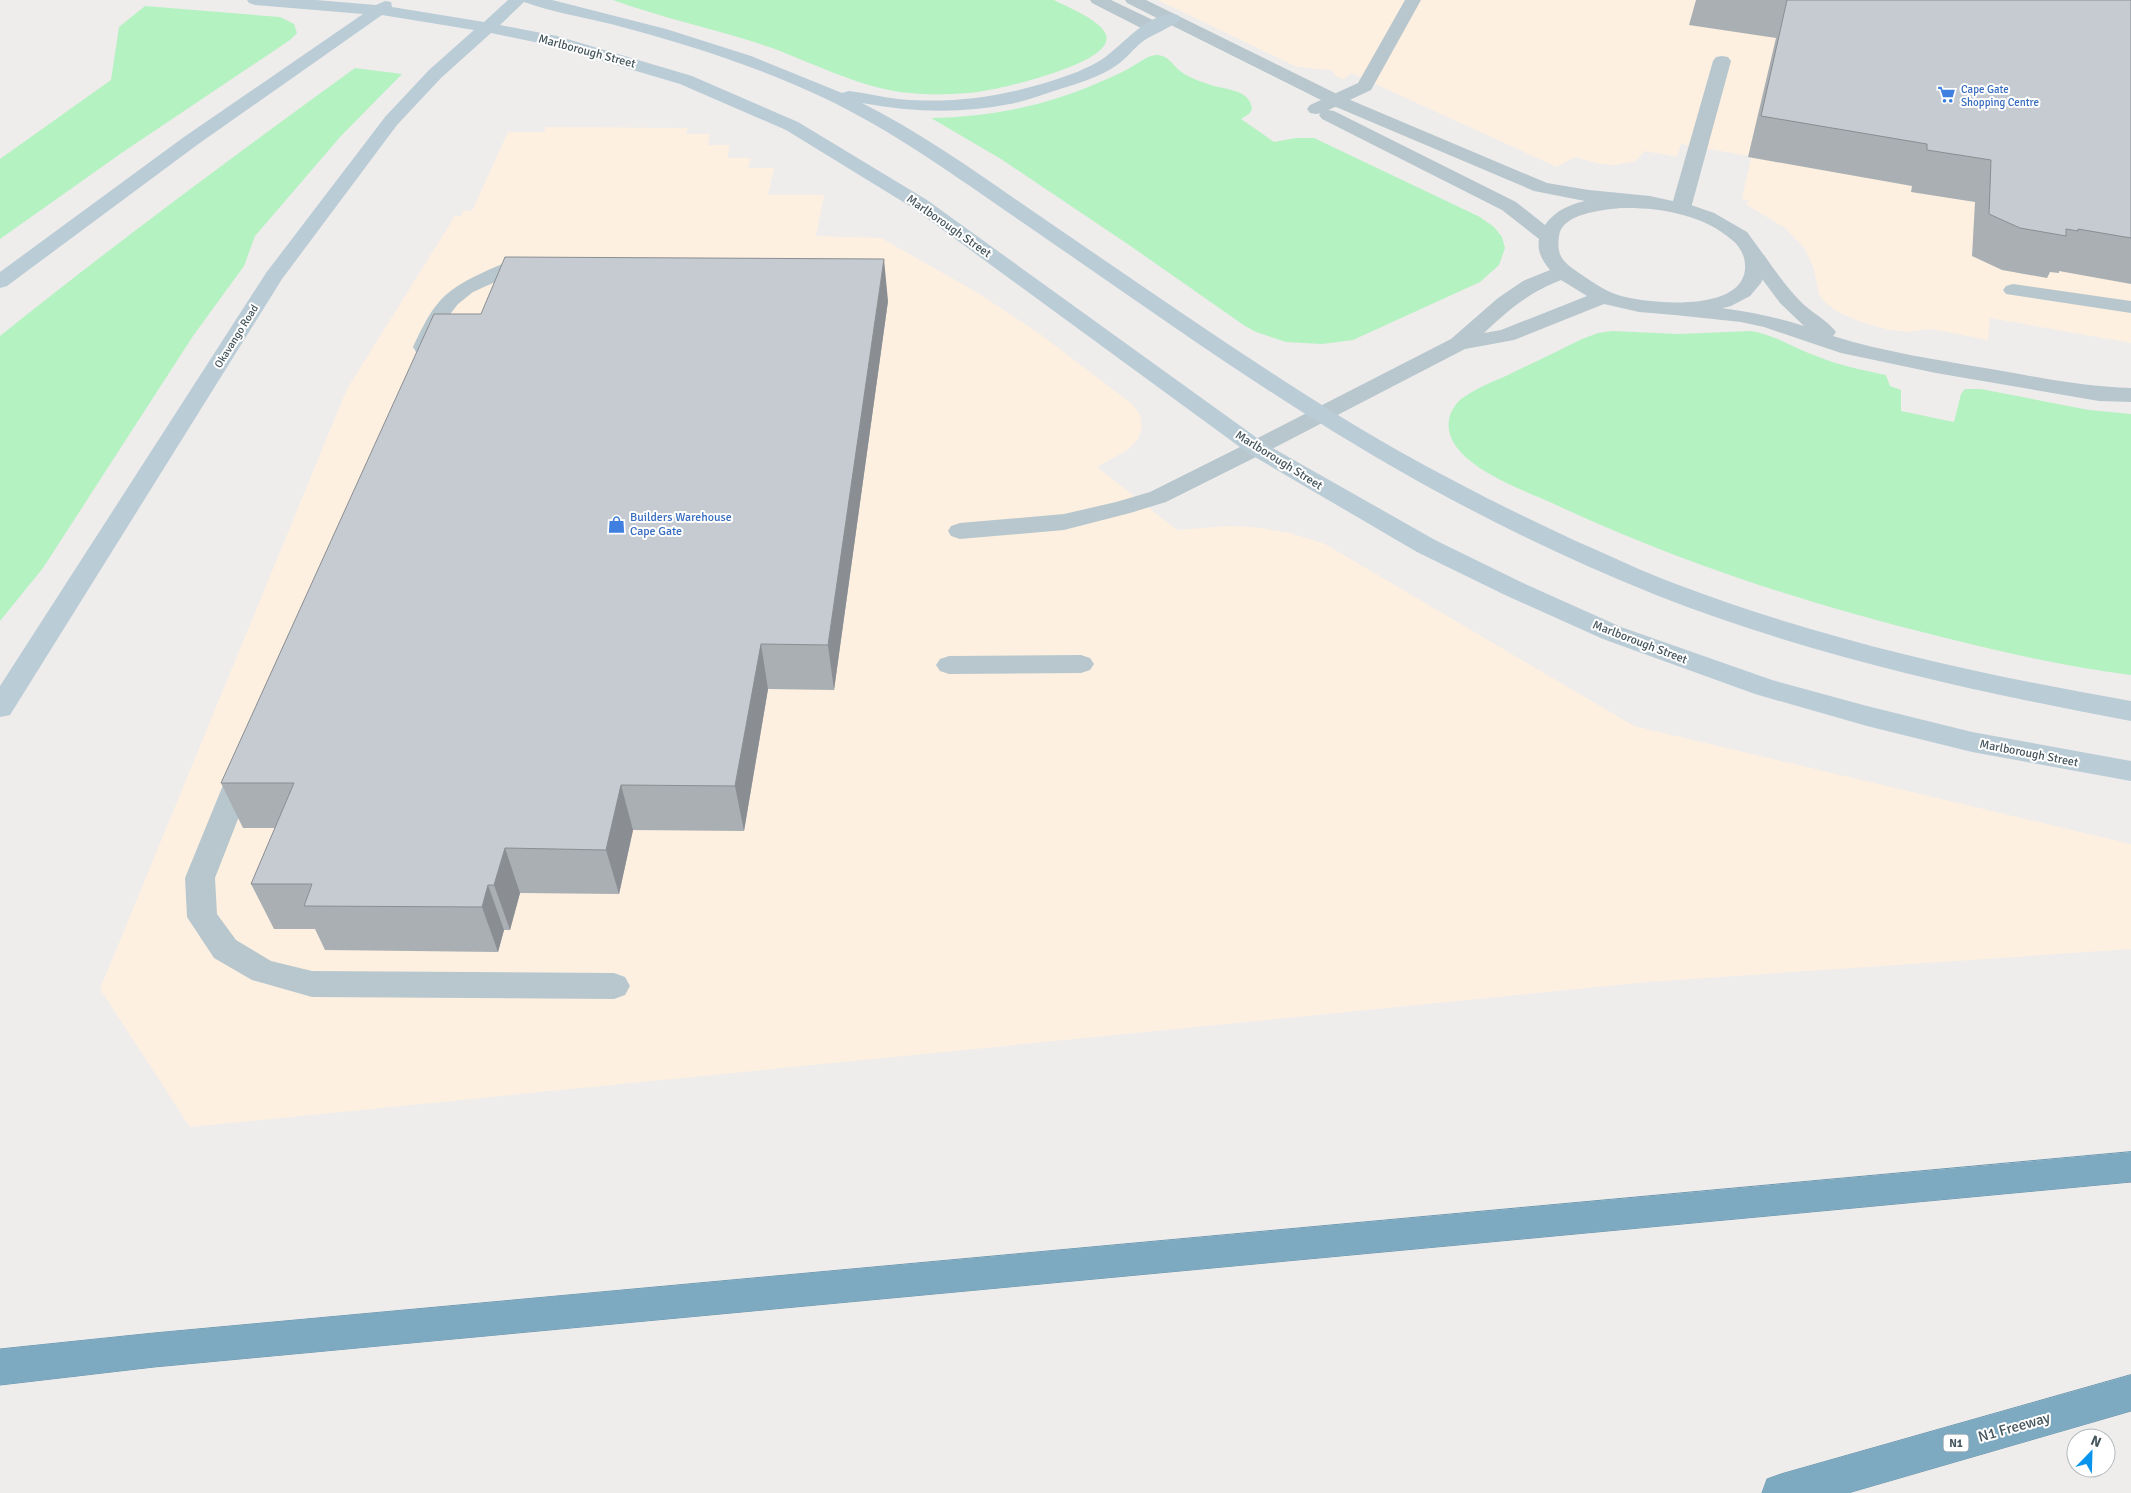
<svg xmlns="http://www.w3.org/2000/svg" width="2131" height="1493" font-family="Signika,sans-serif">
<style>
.commercial{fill:#fdf0e1}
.green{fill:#b4f2c1}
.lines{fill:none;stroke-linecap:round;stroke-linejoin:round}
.highway-casing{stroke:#6995ac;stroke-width:1}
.lane{fill:#b8c7cd;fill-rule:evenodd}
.street{fill:#b8c7cd;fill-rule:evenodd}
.secondary{fill:#baccd6;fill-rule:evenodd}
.highway{fill:#7eaac1;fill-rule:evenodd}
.wall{fill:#a9afb3}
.shaded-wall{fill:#8a8e92}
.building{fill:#c5cbd0;stroke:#8a8e92}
.labels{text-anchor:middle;stroke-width:4;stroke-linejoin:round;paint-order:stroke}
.far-shop-label{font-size:11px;fill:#366cbe;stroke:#fff;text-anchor:start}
.far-street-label{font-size:11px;fill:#43545b;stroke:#fff}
.shield{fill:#fff;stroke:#7b878c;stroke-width:1}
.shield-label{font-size:11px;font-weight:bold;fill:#43545b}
.street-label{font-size:12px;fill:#43545b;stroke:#fff}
.shop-label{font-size:12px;fill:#366cbe;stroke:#fff;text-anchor:start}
.near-street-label{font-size:15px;fill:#43545b;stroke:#fff}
</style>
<rect width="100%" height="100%" fill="#efecec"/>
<path class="commercial" d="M1158,0H2131V343L1990,318L1988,340L1931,329L1907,332L1890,330L1861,322L1836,311L1826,303L1819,295L1814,269L1805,249L1785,228L1747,205L1749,200L1742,199L1751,158L1749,156L1681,144L1677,157L1645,151L1635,161L1615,165L1601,164L1575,157L1557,167L1351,73L1344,79L1337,77L1331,70L1297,67Z
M546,127L688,128L686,134H710L708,145H730L727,158H751L748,168H774L768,195H824L816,236L881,238L978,293L1040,334L1132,404L1140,415L1142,427L1138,439L1129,449L1097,467L1177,530L1228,526L1253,527L1290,533L1325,544L1634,726L2131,844V949L1648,982L190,1127L100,989L347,389L455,216H461L463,211H472L508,132H544Z"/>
<path class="green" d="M613,0H1054C1067,7 1101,20 1106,35C1117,64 990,92 968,93C946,95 923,95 900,92C855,85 815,64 772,48C720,30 665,19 613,0Z
M145,6L280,17L294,24L297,33L290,40L123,152L0,239V159L111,80L119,27Z
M1155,55C1168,55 1170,62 1180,71C1186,76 1199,81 1208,84C1223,90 1250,88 1252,109L1249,114L1241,119L1274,142L1296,138H1314L1480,217L1494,227L1502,237L1505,248L1499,265L1480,282L1353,340L1322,344L1286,342L1256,332L1245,326L1132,247L1001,159L931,118C990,117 1046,106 1100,82C1109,78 1119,74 1128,69C1137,64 1145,57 1155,55Z
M355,68L402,74L341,136L255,236L244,266L193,336L43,568L0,621V336C116,243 235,155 355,68Z
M1612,331L1679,334L1751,331C1776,335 1795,349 1819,357C1841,366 1863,370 1886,375L1890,386L1901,390V411L1954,422L1961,394L1965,389H1981L2089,410L2131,414V675C2063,666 1996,651 1930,634C1801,602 1673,560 1552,503C1521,489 1442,462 1449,420C1450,412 1455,405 1460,400C1474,389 1492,382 1508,375C1533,363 1558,351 1582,339L1598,333Z"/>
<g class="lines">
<defs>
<path id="highway" d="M2131,1152V1182L154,1367L0,1385V1349L154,1333Z
M2131,1375V1411L1848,1493H1762L1767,1479L1781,1474Z"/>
</defs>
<use href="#highway" class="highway-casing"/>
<path class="lane" d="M1405,0H1421L1371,90L1322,113L1316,114L1310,113L1307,109L1310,105L1358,83Z
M1722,56L1728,57L1731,61L1691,208L1688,212L1681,214L1674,212L1671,208L1713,61L1716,57Z
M1757,253L1764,255C1776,272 1788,289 1803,304C1813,313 1828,321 1836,332L1833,336C1884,352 1938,360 1991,369C2037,377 2084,387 2131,388V402L2099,401L1936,373L1841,353L1764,327L1741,322L1675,315L1668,313L1664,309L1668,305L1675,303C1720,307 1760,312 1804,326L1780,303L1747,259L1750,255Z
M514,260L541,262L544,266L541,270L517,272L473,292L458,304L448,317L432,352L424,353L416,352L413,347C432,307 440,292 482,273C492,268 503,263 514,260Z
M2013,284L2131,301V313L2006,294L2003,290L2006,286Z
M1256,441L1264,443L1268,448L1264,453L1166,502L1130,513L1064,530L960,539L951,536L948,531L951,526L960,523L1064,514L1116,502L1150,492L1248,443Z
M1081,655L1090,658L1094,664L1090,670L1081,673L949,674L940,671L936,665L940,659L949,656Z
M244,758L254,761L258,768L215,878L217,914L236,940L271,961L312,971L614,973L625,977L630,986L625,995L614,999L312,997L252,980L214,958L187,917L185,878L230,768L234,761Z"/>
<path class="street" d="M1090,0H1111L1157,22L1159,26L1157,30H1145L1092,3Z
M1125,0H1146L1341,96L1547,183L1589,190L1650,196L1691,205L1714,213L1747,232L1763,254L1766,264L1765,273L1761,283L1750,296L1731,306L1703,313L1675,315L1639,312L1604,304L1514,340L1465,349L1264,453L1256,455L1248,453L1244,448L1248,443L1451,339L1498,298L1523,281L1550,270C1542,260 1537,252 1539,239L1502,210L1322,119L1319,115L1322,111L1328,110L1334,111L1516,202L1545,225C1555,211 1568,205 1585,201L1534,191L1329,104L1127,3ZM1621,208C1658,207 1703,214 1732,240C1741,247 1746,258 1745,270C1740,313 1647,304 1618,295C1605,291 1594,283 1582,275C1565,263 1556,259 1559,236C1562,213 1603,210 1621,208ZM1561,280L1587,296L1501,330L1484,333C1510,309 1528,293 1561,280Z"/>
<path class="secondary" d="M247,0H316L376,5L385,1L391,2L392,7L484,22L508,0H552L666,29L751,56L842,93L849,91C865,93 882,97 898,99C960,105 1019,94 1077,72C1086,68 1097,63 1104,58C1124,44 1151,9 1178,15L1180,19C1177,25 1151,35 1142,42C1133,49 1126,59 1117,65C1100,77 1079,83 1060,89C1044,94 1027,101 1010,104C960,114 911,112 862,103C924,134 980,175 1037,214C1135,281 1232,349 1333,412C1412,461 1494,503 1578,542C1611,556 1643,572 1676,584C1823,640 1977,674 2131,701V721C1971,691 1808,655 1656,595C1538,548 1423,488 1315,420C1214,357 1117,287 1019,220C955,176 892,130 822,97C754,65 683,43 611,24C582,17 552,12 524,2L500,25L557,36L692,76L798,122L927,200L1264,443L1435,540L1523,583L1621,627L1772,680L1867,706L1972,732L2131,761V781L1972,752L1867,726L1755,694L1603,639L1505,595L1417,552L1248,453L913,208L786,130L680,84L549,45L491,33L441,78L397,125L282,279L10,715L0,717V686L266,273L385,117L429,70L474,30L382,15L197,145L7,286L0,288V272L184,137L363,14L255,5L249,3Z"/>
<use href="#highway" class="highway"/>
</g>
<path class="wall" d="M1696,0H2131V284L2059,271V273L2050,272L2047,278L2002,270L1972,256L1975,202L1911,192L1912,186L1748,157L1776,38L1689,25Z
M888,301L834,690L768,689L744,831L633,830L619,894L520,893L510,930H504L498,952L325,950L315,929H274L251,884L275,828H243L221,783Z"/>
<path class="shaded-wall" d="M884,259L888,301L834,690L828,645Z
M761,644L768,689L744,831L735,786Z
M621,785L633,830L619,894L606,850Z
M505,848L520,893L510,930L494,885Z
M488,885L504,930L498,952L482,907Z"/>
<path class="building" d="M1787,0H2131V238L2078,229V231L2066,229V236L2020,228L1989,214L1991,160L1927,150V144L1761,116Z
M505,257L884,259L828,645L761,644L735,786L621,785L606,850L505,848L494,885H488L482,907L304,906L312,884H251L294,783H221L434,314H481Z"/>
<defs>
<symbol id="supermarket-bare" viewBox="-9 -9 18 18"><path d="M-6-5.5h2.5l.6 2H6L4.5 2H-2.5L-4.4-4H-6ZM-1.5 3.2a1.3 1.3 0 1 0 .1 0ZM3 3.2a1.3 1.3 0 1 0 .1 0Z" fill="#3f7fe0" stroke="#fff" stroke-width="2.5" paint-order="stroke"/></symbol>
<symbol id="shop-bare" viewBox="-9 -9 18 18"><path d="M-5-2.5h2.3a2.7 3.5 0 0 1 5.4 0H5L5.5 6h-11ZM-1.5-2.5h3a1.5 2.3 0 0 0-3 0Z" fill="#3f7fe0" stroke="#fff" stroke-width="2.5" paint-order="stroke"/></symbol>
</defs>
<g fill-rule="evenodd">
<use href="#supermarket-bare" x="1934" y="82" width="25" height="25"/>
<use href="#shop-bare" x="604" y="512" width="25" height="25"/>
</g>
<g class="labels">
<g class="far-shop-label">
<text x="1961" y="93">Cape Gate<tspan x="1961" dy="13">Shopping Centre</tspan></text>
</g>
<g class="far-street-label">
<text transform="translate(236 336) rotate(-58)" y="4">Okavango Road</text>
</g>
<rect class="shield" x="1943.5" y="1434.5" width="25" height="17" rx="4"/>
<g class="shield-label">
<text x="1956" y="1447">N1</text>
</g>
<g class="street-label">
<text transform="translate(587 51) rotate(15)" y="4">Marlborough Street</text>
<text transform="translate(949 226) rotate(35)" y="4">Marlborough Street</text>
<text transform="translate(1279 460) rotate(32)" y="4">Marlborough Street</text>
<text transform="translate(1640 642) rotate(21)" y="4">Marlborough Street</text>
<text transform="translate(2029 753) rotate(11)" y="4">Marlborough Street</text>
</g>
<g class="shop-label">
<text x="630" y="521">Builders Warehouse<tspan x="630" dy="14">Cape Gate</tspan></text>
</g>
<g class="near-street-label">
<text transform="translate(2014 1427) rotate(-16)" y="5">N1 Freeway</text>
</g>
</g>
<g transform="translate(2091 1453) rotate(23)"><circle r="24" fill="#ffffff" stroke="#b4bbbd"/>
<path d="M0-4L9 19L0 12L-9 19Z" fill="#0894ed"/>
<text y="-8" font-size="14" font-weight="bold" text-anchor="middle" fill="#43545b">N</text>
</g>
</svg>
